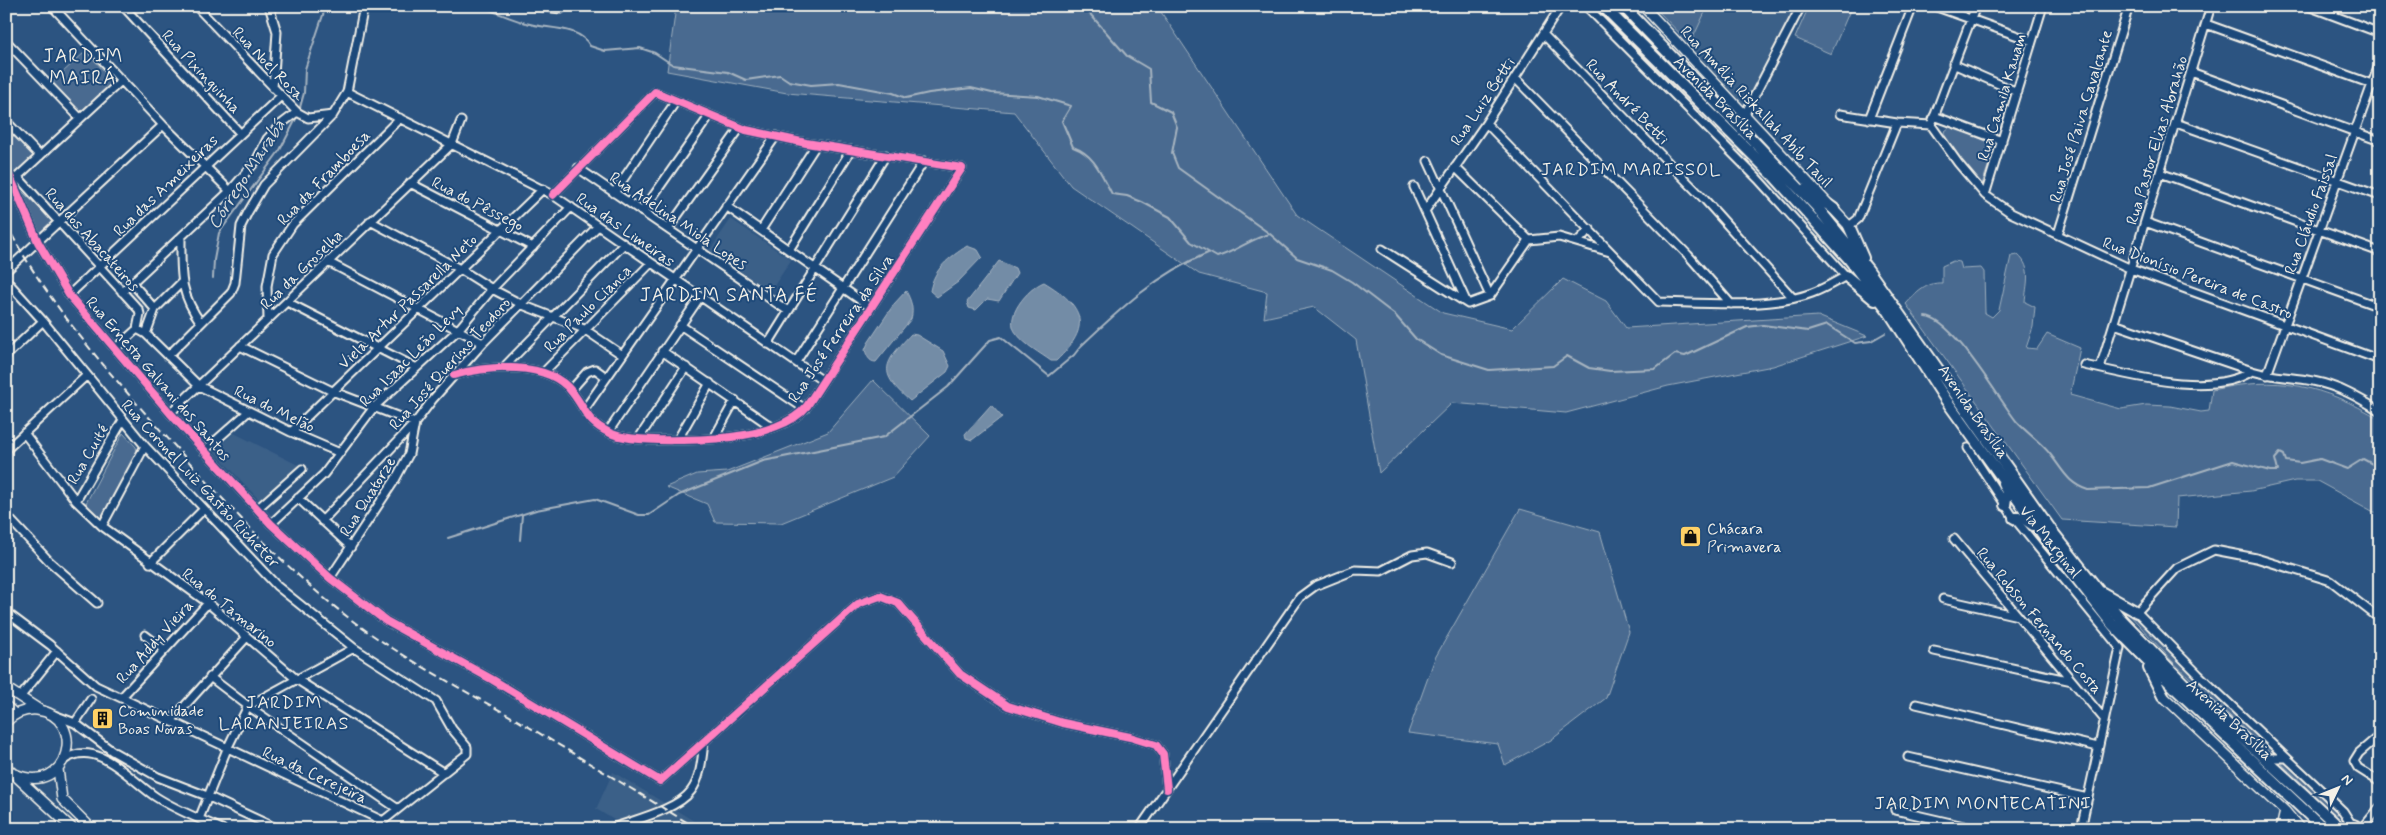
<svg xmlns="http://www.w3.org/2000/svg" width="2386" height="835" font-family="Mynerve,sans-serif">
<style>
.built{fill:#3b6088}
.green{fill:#496b90;stroke:#9eaebc}
.water{fill:#738ca6;stroke:#a7b4c0}
.lines{fill:none;stroke-linecap:round;stroke-linejoin:round}
.stream{stroke:#a7b4c0;stroke-width:2}
.minor-casing{stroke:#f4f1e8;stroke-width:11}
.major-casing{stroke:#f4f1e8;stroke-width:12}
.highway-casing{stroke:#f4f1e8;stroke-width:14}
.minor{stroke:#1f4a7a;stroke-width:7}
.major{stroke:#1f4a7a;stroke-width:9}
.highway{stroke:#1f4a7a;stroke-width:10}
.rail{stroke:#f4f1e8;stroke-width:2;stroke-dasharray:8 4;stroke-linecap:butt}
.cycleway-casing{stroke:#1f4a7a;stroke-width:11}
.cycleway{stroke:#ff80c0;stroke-width:8}
.labels{text-anchor:middle;stroke-width:4;stroke-linejoin:round;paint-order:stroke}
.street-label{font-size:16px;fill:#f4f1e8;stroke:#1f4a7a}
.poi-label{font-size:16px;fill:#f4f1e8;stroke:#1f4a7a;text-anchor:start}
.neighbourhood-label{font-size:18px;letter-spacing:1px;fill:#f4f1e8;stroke:#1f4a7a}
.water-label{font-size:18px;font-style:italic;fill:#dadddb;stroke:#1f4a7a}
.quarter-label{font-size:19px;letter-spacing:1px;fill:#f4f1e8;stroke:#1f4a7a}
</style>
<rect width="100%" height="100%" fill="#2c5481"/>
<filter id="ink" filterUnits="userSpaceOnUse"><feTurbulence type="fractalNoise" baseFrequency=".02" numOctaves="2"/><feDisplacementMap in="SourceGraphic" scale="10" xChannelSelector="R" yChannelSelector="G"/><feConvolveMatrix kernelMatrix="1 2 1 2 8 2 1 2 1" color-interpolation-filters="sRGB"/></filter>
<g filter="url(#ink)">
<path class="built" d="M1654,6H1795L1745,107Z
M731,219L791,260L770,292L710,250Z
M234,433L302,467L261,502L214,451Z
M613,772L707,829H629L596,809Z"/>
<path class="green" d="M686,6H1157L1297,215L1443,313L1512,329L1563,279L1606,301L1626,328L1818,316L1867,336L1773,366L1668,386L1566,413L1452,403L1379,473L1356,340L1314,307L1264,318L1267,292L1199,274L1071,186L1014,112L787,93L667,71L676,7Z
M1653,6H1708L1690,44Z
M1809,6H1846L1851,8L1831,54L1795,38Z
M86,51L114,82L79,113L50,84Z
M6,126L34,155L13,175L6,158Z
M1951,126L1993,144L1995,146L1982,184L1975,181L1945,138L1944,132Z
M20,189L52,221L38,234L19,190Z
M2018,255C2033,268 2026,285 2025,302L2035,307L2033,327L2026,348L2037,349L2047,334L2080,348L2070,395L2121,409L2146,405L2170,406L2201,412L2209,411L2212,390C2278,375 2322,385 2380,419V513L2374,512L2317,481H2295L2251,491L2177,498L2176,527L2062,520L1906,304C1916,293 1927,282 1942,283V266L1953,261L1960,262L1962,269L1981,268L1984,272L1985,313L1992,317L1999,310L2011,256Z
M873,380L930,436L893,477L781,523L715,522L707,504L666,487L697,474L727,472L828,432Z
M123,433L136,447L137,451L104,518L100,520L85,505Z
M1520,509L1600,532L1629,632L1606,698L1551,740L1505,765L1498,744L1408,733L1435,658Z
M2127,612L2134,614L2277,754L2268,752L2173,662Z
M2279,761L2286,762L2335,807L2338,814H2334Z"/>
<path class="water" d="M967,246L978,250L982,257L958,282L937,297L930,291C934,268 949,258 967,246Z
M999,261L1015,268L1017,273L999,301L987,299L976,310L969,308L967,302Z
M1044,282C1084,306 1093,326 1056,361H1051C1040,353 1025,345 1017,334C1002,318 1028,288 1044,282Z
M906,291C911,300 914,309 911,319L876,362C869,362 867,356 865,350L868,343L894,304Z
M911,334L917,335L943,351L950,366L947,372L910,401C877,372 883,364 911,334Z
M991,405L1002,417L972,440L966,438L965,434Z"/>
<g class="lines">
<path class="stream" d="M478,6C495,11 512,20 530,24C548,29 580,26 590,46L605,51L640,48L655,53L673,65L728,72L746,80L780,75L789,81L811,85L839,83L893,93L906,98L929,93L971,88L992,93L1038,96L1071,106L1062,121L1073,147C1095,155 1101,174 1112,194L1127,196L1142,202L1170,217L1191,242L1217,257C1236,252 1251,238 1270,234L1297,258L1332,270L1352,282L1395,315L1416,339L1441,355L1489,370L1553,366L1567,356L1589,368L1610,371L1655,369L1675,354L1685,356L1747,327L1763,325L1808,331L1827,325L1855,343L1871,341L1885,333
M1083,6L1127,56L1149,69L1151,102L1171,112L1177,127L1172,153L1178,168L1270,234
M299,111L304,93L305,69L326,6
M213,278L214,260L219,233L280,150L298,115
M1925,317C1953,318 1999,400 2017,422C2027,433 2041,442 2050,454C2063,470 2067,483 2088,490L2149,488L2233,461L2270,471H2278L2275,459L2280,453L2284,455L2286,461L2300,463L2320,459L2347,469L2363,459L2380,468
M448,538L536,510L595,499L639,515H649L679,495L763,461L884,437L948,387L990,340L1001,337L1049,376L1074,355L1081,346C1120,309 1157,274 1208,253
M520,540L522,515"/>
<defs>
<path id="minor" d="M52,6L163,125L230,191
M123,6L240,133
M196,6L297,112L308,118L333,115
M269,6L277,32L273,88
M535,6L561,9
M1934,6L2032,41
M2308,6L2380,33
M2206,24L2380,87
M1543,34L1705,200L1793,298
M6,41L80,118
M1953,64L2017,92
M2191,72L2380,141
M1515,78L1688,255L1731,304
M347,92L553,195L823,381
M1840,114L1897,123L1931,125L1958,163L1985,195L2011,213L2131,269L2380,360
M1744,116L1801,6
M1934,116L2002,141
M1869,119L1913,6
M6,121L40,156
M1486,123L1659,302C1704,303 1770,309 1812,293C1823,289 1835,282 1846,276L1758,179L1586,6
M2176,123L2380,196
M1931,125L1976,6
M1428,161L1490,296
M6,167L38,242L69,295L170,413L271,524L330,578L386,621L493,680L660,781L858,604L880,596L898,603L960,674L1008,706L1063,723L1130,737L1156,745L1163,754L1167,789
M1455,167L1529,240
M578,168L788,311
M2160,173L2380,252
M18,177L139,310L140,314L137,329L146,334L199,386L291,432L340,453
M15,179L121,81
M410,183L533,247
M1414,187L1467,303
M614,193L676,101
M1985,195L2043,6
M726,206L870,307
M1425,211L1486,123L1561,6
M642,212L710,115
M370,221L460,269L492,289L525,306L584,329L621,354
M2145,222L2380,307
M1849,226L1858,219L1897,123
M668,229L740,128
M761,230L816,145
M2058,234L2129,6
M181,237C181,274 179,292 201,323
M1578,241L1590,229
M1382,249L1468,304L1490,296L1529,240L1559,237L1610,252
M789,250L851,150
M328,262L483,343
M6,271L163,125
M6,280L43,321L145,446L277,586L354,648L436,701L452,729L467,747V754L373,829
M132,283L155,309L146,334
M122,292L230,191L256,161L267,139L280,125L297,112
M69,295L281,96
M287,302L415,367
M155,309L182,282
M268,319L267,286L273,254L293,224L400,118
M2114,324L2252,371
M680,325L805,409
M768,344L886,155
M240,346L332,391L415,423L409,454L395,480L330,578
M115,349L137,329
M662,351L772,427
M6,356L43,321
M168,356L231,293L235,283L241,226L248,212L264,185L333,115L347,92L364,6
M796,362L924,161
M2084,365C2130,375 2210,398 2252,371C2272,377 2292,377 2313,381C2338,386 2358,397 2380,411
M504,367L624,244
M2100,368L2211,6
M544,372L651,263
M454,375C488,366 548,360 572,392C587,411 585,421 610,433C632,444 712,440 738,436C760,433 793,424 807,406L962,168L806,143L746,130L655,92L553,195
M2267,375L2380,62
M571,390L587,372L595,369L606,377
M584,410L776,136
M170,413L452,144L461,121
M291,432L543,189
M608,432L700,297
M24,433L76,501L102,526L208,603L296,679L444,773
M639,438L686,367
M714,438L735,400
M678,439L710,383
M1968,448L2014,518L2120,648L2081,829
M6,450L86,376
M204,451L249,411
M298,498L351,547
M76,501L123,420
M257,509L302,469
M6,515L50,562L97,603
M322,521L415,423L433,399L483,343L598,226
M271,524L324,474L374,407L458,330L492,289L571,207
M102,526L145,446
M1954,539L2104,719
M150,563L203,510
M1943,599L2018,616
M6,612L50,645L96,686L383,821
M145,635L165,650
M1934,651L2072,681
M210,677L248,706L398,809
M21,696L57,651
M121,698L208,603
M1916,704L2098,747
M54,715L75,723L112,751L158,777L207,796L278,829
M171,721L247,637
M75,723L91,699
M2380,735L2359,753L2354,761L2358,768L2380,782
M1908,757L2088,798
M2262,758H2286
M64,760C97,737 130,780 156,797C176,810 200,819 222,829
M1895,810L1977,829
M199,819L227,749L248,706L354,648
M2362,827L2350,822L2343,811L2199,675L2137,612L2177,568L2214,550L2256,558L2331,581L2380,619
M610,829C633,820 677,810 691,791C701,778 702,758 704,742
M1139,829L1300,597L1315,586L1355,570L1381,571L1412,555L1427,553L1452,562
M2362,829L2380,807"/>
<path id="major" d="M1643,6L1849,226
M6,688L40,710
M2163,696L2285,811L2300,829
M6,706L15,714
M6,722C15,713 25,709 37,710C88,716 70,798 15,774
M6,767L73,829
M58,769L62,799L92,829
M2281,829L2285,811"/>
<path id="highway" d="M1603,6L1774,176L1849,259L1888,310L1946,400L2044,536L2112,624L2177,690L2324,829
M1623,6L1816,206L1868,270L2051,530L2120,618L2184,684L2341,829
M1806,189L1834,209
M1849,226L1863,258
M1846,276L1875,300
M2003,483L2007,492L2005,505
M2014,518H2023L2033,525
M2101,592L2137,612
M2149,668L2163,696"/>
</defs>
<use href="#minor" class="minor-casing"/>
<use href="#major" class="major-casing"/>
<use href="#highway" class="highway-casing"/>
<use href="#minor" class="minor"/>
<use href="#major" class="major"/>
<use href="#highway" class="highway"/>
<path class="rail" d="M6,224C51,310 117,382 182,454C239,517 297,582 368,632C416,665 467,692 517,720C578,756 638,793 698,829"/>
<defs>
<path id="cycleway" d="M6,167L38,242L69,295L170,413L271,524L330,578L386,621L493,680L660,781L858,604L880,596L898,603L960,674L1008,706L1063,723L1130,737L1156,745L1163,754L1167,789
M454,375C488,366 548,360 572,392C587,411 585,421 610,433C632,444 712,440 738,436C760,433 793,424 807,406L962,168L806,143L746,130L655,92L553,195"/>
</defs>
<use href="#cycleway" class="cycleway-casing"/>
<use href="#cycleway" class="cycleway"/>
</g>
</g>
<defs>
<symbol id="shop-square" viewBox="-11 -11 22 22"><rect x="-9" y="-9" width="18" height="18" rx="4" fill="#ffd166" stroke="#1f4a7a"/><path d="M-5-2.5h2.3a2.7 3.5 0 0 1 5.4 0H5L5.5 6h-11ZM-1.5-2.5h3a1.5 2.3 0 0 0-3 0Z" fill="#111"/></symbol>
<symbol id="building-square" viewBox="-11 -11 22 22"><rect x="-9" y="-9" width="18" height="18" rx="4" fill="#ffd166" stroke="#1f4a7a"/><path d="M-4-6H4V6H1V3H-1V6H-4ZM-2.5-4.3h1.7v1.8h-1.7ZM.8-4.3h1.7v1.8H.8ZM-2.5-1h1.7V.8h-1.7ZM.8-1h1.7V.8H.8Z" fill="#111"/></symbol>
</defs>
<g fill-rule="evenodd">
<use href="#shop-square" x="1678" y="524" width="25" height="25"/>
<use href="#building-square" x="90" y="706" width="25" height="25"/>
</g>
<g class="labels">
<g class="street-label">
<text transform="translate(269 63) rotate(46)" y="6">Rua Noel Rosa</text>
<text transform="translate(202 71) rotate(47)" y="6">Rua Pixinguinha</text>
<text transform="translate(1716 97) rotate(45)" y="6">Avenida Brasília</text>
<text transform="translate(2001 97) rotate(-73)" y="6">Rua Camila Kauam</text>
<text transform="translate(1482 101) rotate(-56)" y="6">Rua Luiz Betti</text>
<text transform="translate(1628 101) rotate(46)" y="6">Rua André Betti</text>
<text transform="translate(1757 106) rotate(47)" y="6">Rua Amélia Riskallah Abib Tauil</text>
<text transform="translate(2080 116) rotate(-73)" y="6">Rua José Paiva Cavalcante</text>
<text transform="translate(2156 140) rotate(-73)" y="6">Rua Pastor Elias Abrahão</text>
<text transform="translate(323 177) rotate(-46)" y="6">Rua da Framboesa</text>
<text transform="translate(165 185) rotate(-44)" y="6">Rua das Ameixeiras</text>
<text transform="translate(478 203) rotate(27)" y="6">Rua do Pêssego</text>
<text transform="translate(2310 214) rotate(-70)" y="6">Rua Cláudio Faissal</text>
<text transform="translate(679 220) rotate(34)" y="6">Rua Adelina Miola Lopes</text>
<text transform="translate(626 229) rotate(35)" y="6">Rua das Limeiras</text>
<text transform="translate(93 239) rotate(48)" y="6">Rua dos Abacateiros</text>
<text transform="translate(301 269) rotate(-44)" y="6">Rua da Groselha</text>
<text transform="translate(2198 277) rotate(21)" y="6">Rua Dionísio Pereira de Castro</text>
<text transform="translate(407 301) rotate(-44)" y="6">Viela Artur Passarella Neto</text>
<text transform="translate(587 308) rotate(-45)" y="6">Rua Paulo Cianca</text>
<text transform="translate(840 328) rotate(-56)" y="6">Rua José Ferreira da Silva</text>
<text transform="translate(410 355) rotate(-45)" y="6">Rua Isaac Leão Levy</text>
<text transform="translate(449 363) rotate(-48)" y="6">Rua José Querino Teodoro</text>
<text transform="translate(159 378) rotate(49)" y="6">Rua Ernesta Galvani dos Santos</text>
<text transform="translate(275 408) rotate(26)" y="6">Rua do Melão</text>
<text transform="translate(1974 411) rotate(55)" y="6">Avenida Brasília</text>
<text transform="translate(87 454) rotate(-60)" y="6">Rua Cuité</text>
<text transform="translate(201 483) rotate(47)" y="6">Rua Coronel Luiz Gastão Richeter</text>
<text transform="translate(367 496) rotate(-58)" y="6">Rua Quatorze</text>
<text transform="translate(2051 541) rotate(51)" y="6">Via Marginal</text>
<text transform="translate(230 607) rotate(39)" y="6">Rua do Tamarino</text>
<text transform="translate(2040 620) rotate(50)" y="6">Rua Robson Fernando Costa</text>
<text transform="translate(154 641) rotate(-48)" y="6">Rua Addy Vieira</text>
<text transform="translate(2230 719) rotate(43)" y="6">Avenida Brasília</text>
<text transform="translate(315 774) rotate(25)" y="6">Rua da Cerejeira</text>
</g>
<g class="poi-label">
<text x="1707" y="534">Chácara<tspan x="1707" dy="18">Primavera</tspan></text>
<text x="118" y="716">Comunidade<tspan x="118" dy="18">Boas Novas</tspan></text>
</g>
<g class="neighbourhood-label">
<text x="1631" y="175">JARDIM MARISSOL</text>
<text x="284" y="708">JARDIM<tspan x="284" dy="21">LARANJEIRAS</tspan></text>
<text x="1983" y="809">JARDIM MONTECATINI</text>
</g>
<g class="water-label">
<text transform="translate(246 174) rotate(-57)" y="6">Córrego Marabá</text>
</g>
<g class="quarter-label">
<text x="83" y="62">JARDIM<tspan x="83" dy="22">MAIRÁ</tspan></text>
<text x="729" y="301">JARDIM SANTA FÉ</text>
</g>
</g>
<rect width="2386" height="835" fill="none" stroke="#1f4a7a" stroke-width="25"/>
<rect x="12" y="12" width="2361" height="810" fill="none" stroke="#f4f1e8" stroke-width="2" filter="url(#ink)"/>
<g transform="translate(2338 788) rotate(47)" stroke="#1f4a7a" stroke-width="4" paint-order="stroke">
<path d="M0-4L9 19L0 12L-9 19Z" fill="#f4f1e8"/>
<text y="-8" font-size="14" font-weight="bold" text-anchor="middle" fill="#f4f1e8">N</text>
</g>
</svg>
